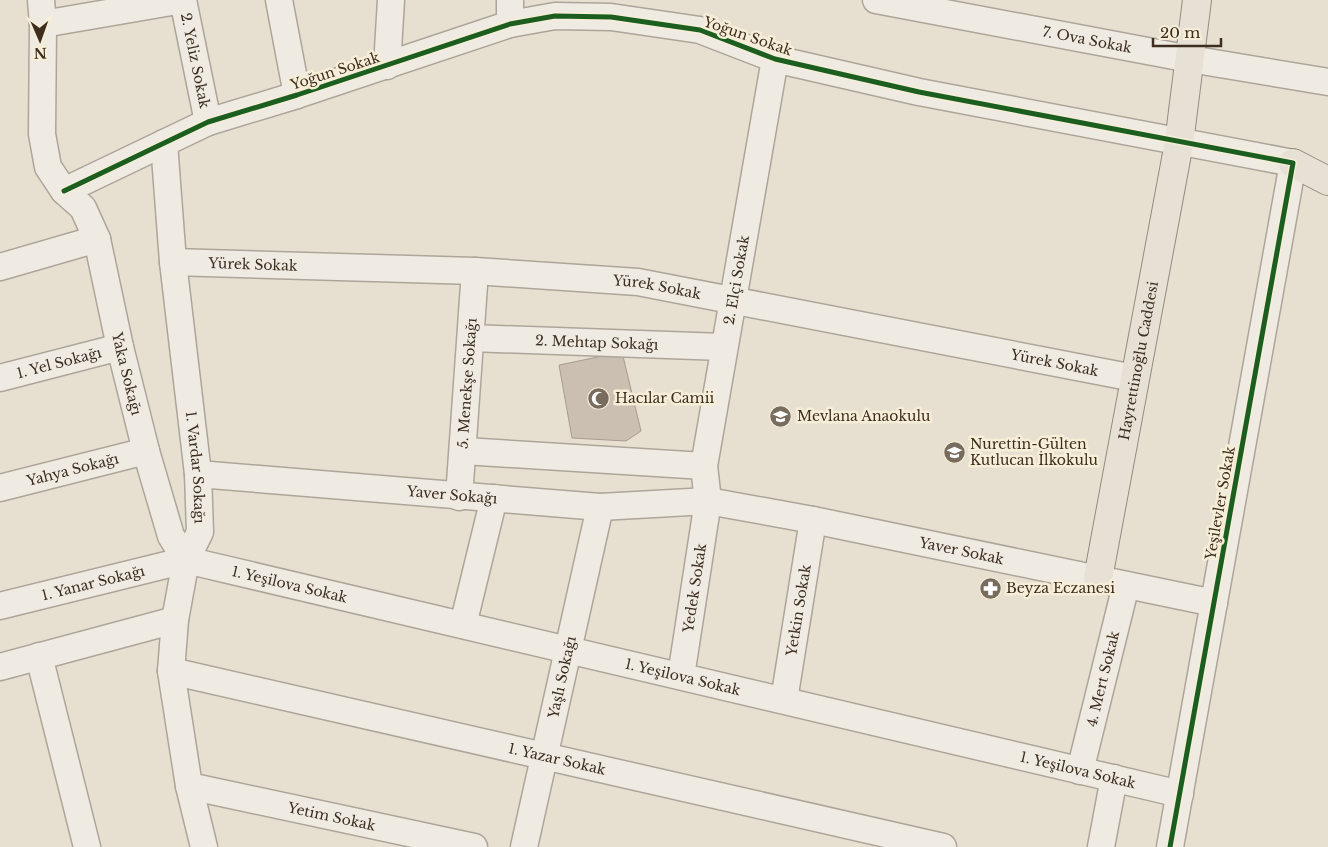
<svg xmlns="http://www.w3.org/2000/svg" width="1328" height="847" font-family="'Libre Baskerville',serif">
<style>
.building{fill:#cbbfb2;stroke:#a89c90}
.lines{fill:none;stroke-linecap:round;stroke-linejoin:round}
.minor-casing{stroke:#ada599;stroke-width:29}
.major-casing{stroke:#928b80;stroke-width:30}
.minor{stroke:#efebe3;stroke-width:26}
.major{stroke:#e6e1d4;stroke-width:28}
.cycleway-casing{stroke:#f7eed8;stroke-width:8}
.cycleway{stroke:#1b5e20;stroke-width:5}
.labels{text-anchor:middle;stroke-width:5;stroke-linejoin:round;paint-order:stroke}
.street-label{font-size:14px;fill:#3d2e20;stroke:#f7eed8}
.poi-label{font-size:14px;fill:#3d2e20;stroke:#f7eed8;text-anchor:start}
</style>
<rect width="100%" height="100%" fill="#e7e0d1"/>
<path class="building" d="M622,352L641,431L626,441L572,438L559,365Z"/>
<g class="lines">
<defs>
<g id="minor">
<path id="s1" d="M41,0L43,24L42,134L48,167L64,191L83,208L97,239L120,347L146,451L171,536L186,560"/>
<path d="M279,0L297,95"/>
<path d="M510,0V24"/>
<path id="s2" d="M876,0L1190,59L1328,82"/>
<path id="s3" d="M43,24L183,0L208,122"/>
<path d="M387,66L391,0"/>
<path id="s4" d="M164,143L173,262L198,474L200,532L186,560L175,620L171,671L189,786L204,847"/>
<path d="M64,191L208,122L297,95L510,24L555,16L611,17L700,30L775,59L919,92L1293,163L1170,847"/>
<path id="s5" d="M173,262L475,271L638,282L1134,378"/>
<path d="M0,267L97,239"/>
<path id="s6" d="M471,338L723,347"/>
<path id="s7" d="M0,378L120,347"/>
<path d="M464,451L704,466"/>
<path id="s8" d="M198,474L600,507L708,501L813,520L1214,603"/>
<path id="s9" d="M0,488L146,451"/>
<path id="s10" d="M459,497L475,271"/>
<path id="s11" d="M0,606L186,560L1180,794"/>
<path d="M463,625L494,498"/>
<path d="M39,656L87,847"/>
<path d="M0,667L175,620"/>
<path id="s12" d="M171,671L943,847"/>
<path id="s13" d="M681,676L708,501L704,466L775,59"/>
<path id="s14" d="M784,700L813,520"/>
<path id="s15" d="M1080,771L1126,585"/>
<path id="s16" d="M189,786L474,847"/>
<path id="s17" d="M524,847L600,507"/>
<path d="M1101,847L1114,778"/>
</g>
<g id="major">
<path d="M1293,163L1328,181"/>
<path id="s18" d="M1098,578L1179,143L1197,0"/>
</g>
</defs>
<use href="#minor" class="minor-casing"/>
<use href="#major" class="major-casing"/>
<use href="#minor" class="minor"/>
<use href="#major" class="major"/>
<defs>
<path id="cycleway" d="M64,191L208,122L297,95L510,24L555,16L611,17L700,30L775,59L919,92L1293,163L1170,847"/>
</defs>
<use href="#cycleway" class="cycleway-casing"/>
<use href="#cycleway" class="cycleway"/>
</g>
<defs>
<symbol id="mosque-disc" viewBox="-11 -11 22 22"><circle r="9.5" fill="#786c5e" stroke="#f7eed8"/><path d="M3.5-4.9A6 6 0 1 0 3.5 4.9A5 5 0 1 1 3.5-4.9Z" fill="#fff"/></symbol>
<symbol id="school-disc" viewBox="-11 -11 22 22"><circle r="9.5" fill="#786c5e" stroke="#f7eed8"/><path d="M0-5L7-2L0 1L-7-2ZM-4 1L0 2.5L4 1V4Q0 6-4 4Z" fill="#fff"/></symbol>
<symbol id="pharmacy-disc" viewBox="-11 -11 22 22"><circle r="9.5" fill="#786c5e" stroke="#f7eed8"/><path d="M-2-6h4v4h4v4h-4v4h-4v-4h-4v-4h4Z" fill="#fff"/></symbol>
</defs>
<g fill-rule="evenodd">
<use href="#mosque-disc" x="586" y="386" width="25" height="25"/>
<use href="#school-disc" x="768" y="404" width="25" height="25"/>
<use href="#school-disc" x="942" y="440" width="25" height="25"/>
<use href="#pharmacy-disc" x="978" y="576" width="25" height="25"/>
</g>
<g class="labels">
<g class="street-label">
<text transform="translate(748 36) rotate(19)" y="5">Yoğun Sokak</text>
<text dy="5" stroke="none"><textPath href="#s2" startOffset="215">7. Ova Sokak</textPath></text>
<text dy="5" stroke="none"><textPath href="#s3" startOffset="204">2. Yeliz Sokak</textPath></text>
<text transform="translate(335 71) rotate(-18)" y="5">Yoğun Sokak</text>
<text dy="5" stroke="none"><textPath href="#s5" startOffset="80">Yürek Sokak</textPath></text>
<text dy="5" stroke="none"><textPath href="#s13" startOffset="401">2. Elçi Sokak</textPath></text>
<text dy="5" stroke="none"><textPath href="#s5" startOffset="485">Yürek Sokak</textPath></text>
<text dy="5" stroke="none"><textPath href="#s6" startOffset="126">2. Mehtap Sokağı</textPath></text>
<text dy="5" stroke="none"><textPath href="#s18" startOffset="221">Hayrettinoğlu Caddesi</textPath></text>
<text dy="5" stroke="none"><textPath href="#s7" startOffset="61">1. Yel Sokağı</textPath></text>
<text dy="5" stroke="none"><textPath href="#s5" startOffset="890">Yürek Sokak</textPath></text>
<text dy="5" stroke="none"><textPath href="#s1" startOffset="394">Yaka Sokağı</textPath></text>
<text dy="5" stroke="none"><textPath href="#s10" startOffset="114">5. Menekşe Sokağı</textPath></text>
<text dy="5" stroke="none"><textPath href="#s4" startOffset="326">1. Vardar Sokağı</textPath></text>
<text dy="5" stroke="none"><textPath href="#s9" startOffset="75">Yahya Sokağı</textPath></text>
<text dy="5" stroke="none"><textPath href="#s8" startOffset="255">Yaver Sokağı</textPath></text>
<text transform="translate(1220 503) rotate(-80)" y="5">Yeşilevler Sokak</text>
<text dy="5" stroke="none"><textPath href="#s8" startOffset="770">Yaver Sokak</textPath></text>
<text dy="5" stroke="none"><textPath href="#s11" startOffset="96">1. Yanar Sokağı</textPath></text>
<text dy="5" stroke="none"><textPath href="#s11" startOffset="298">1. Yeşilova Sokak</textPath></text>
<text dy="5" stroke="none"><textPath href="#s13" startOffset="89">Yedek Sokak</textPath></text>
<text dy="5" stroke="none"><textPath href="#s14" startOffset="91">Yetkin Sokak</textPath></text>
<text dy="5" stroke="none"><textPath href="#s17" startOffset="174">Yaşlı Sokağı</textPath></text>
<text dy="5" stroke="none"><textPath href="#s11" startOffset="702">1. Yeşilova Sokak</textPath></text>
<text dy="5" stroke="none"><textPath href="#s15" startOffset="95">4. Mert Sokak</textPath></text>
<text dy="5" stroke="none"><textPath href="#s12" startOffset="396">1. Yazar Sokak</textPath></text>
<text dy="5" stroke="none"><textPath href="#s11" startOffset="1108">1. Yeşilova Sokak</textPath></text>
<text dy="5" stroke="none"><textPath href="#s16" startOffset="146">Yetim Sokak</textPath></text>
</g>
<g class="poi-label">
<text x="615" y="403">Hacılar Camii</text>
<text x="797" y="421">Mevlana Anaokulu</text>
<text x="970" y="449">Nurettin-Gülten<tspan x="970" dy="16">Kutlucan İlkokulu</tspan></text>
<text x="1006" y="593">Beyza Eczanesi</text>
</g>
</g>
<g transform="translate(40 40) rotate(178)" stroke="#f7eed8" stroke-width="4" paint-order="stroke">
<path d="M0-4L9 19L0 12L-9 19Z" fill="#3d2e20"/>
<text y="-8" font-size="14" font-weight="bold" text-anchor="middle" fill="#3d2e20">N</text>
</g>
<path d="M1153 38v8h68v-8" fill="none" stroke="#3d2e20" stroke-width="2.5"/>
<text x="1160" y="38" font-size="15" fill="#3d2e20" stroke="#f7eed8" stroke-width="4" paint-order="stroke">20 m</text>
</svg>
